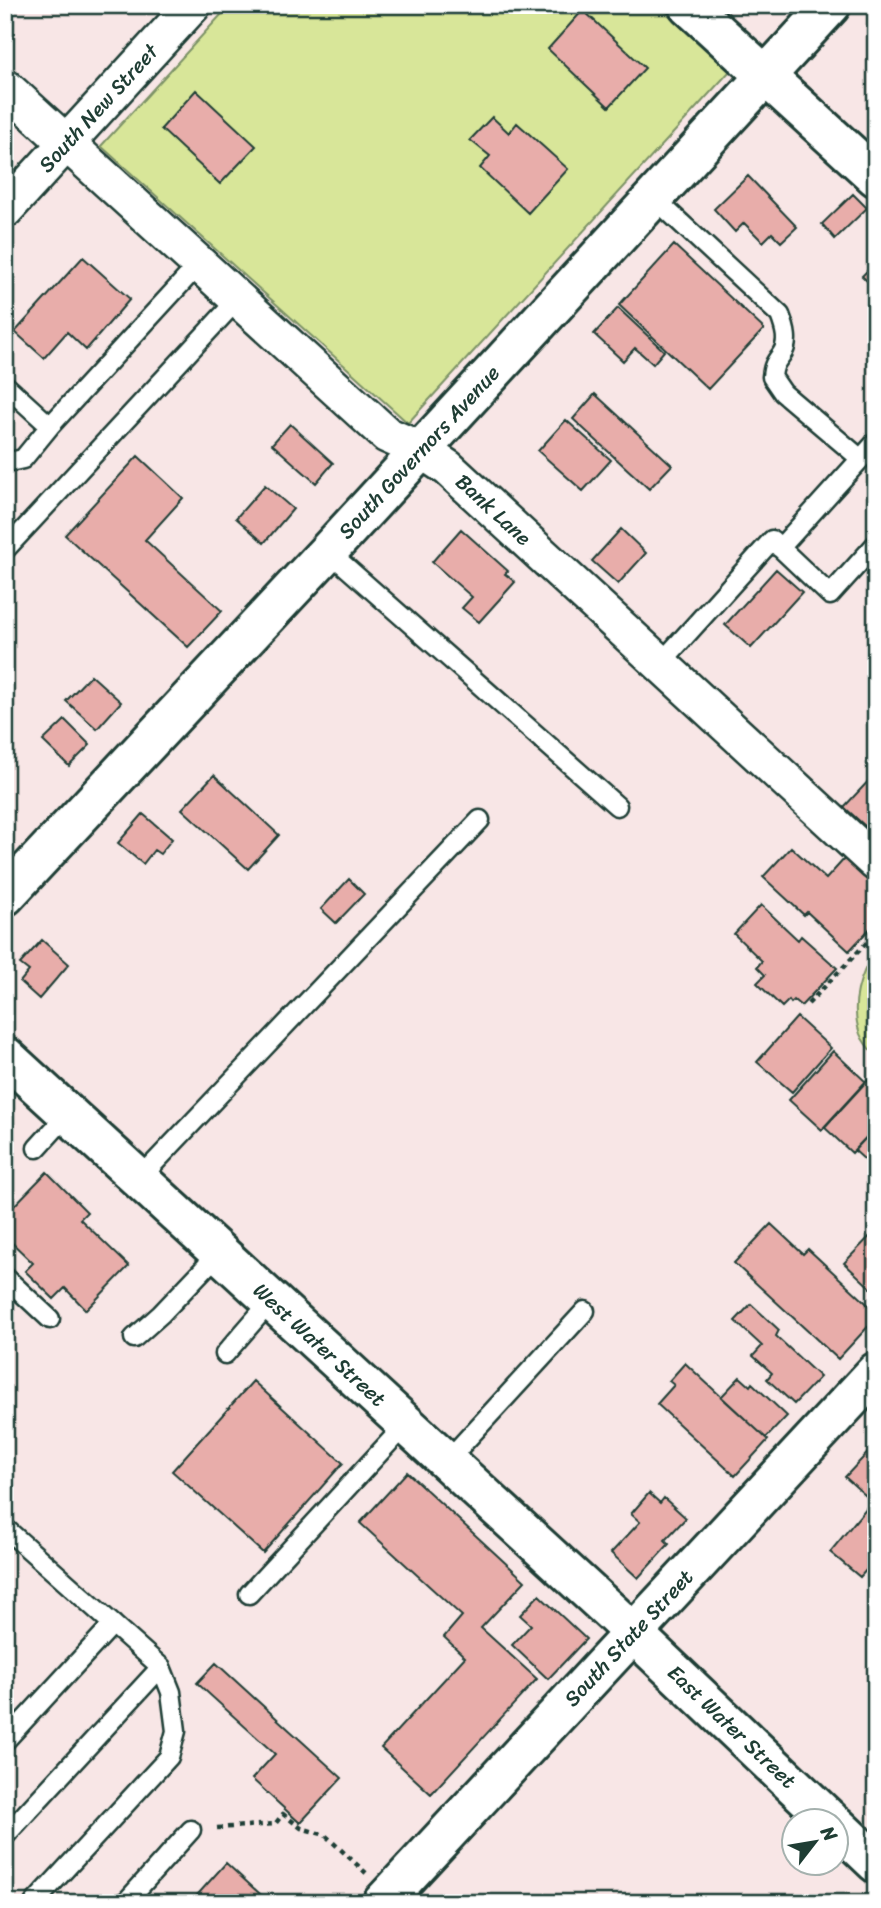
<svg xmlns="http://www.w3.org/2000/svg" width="881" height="1908" font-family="Sriracha,sans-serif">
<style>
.green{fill:#d8e699;stroke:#7c9266;stroke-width:2}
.building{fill:#e8adaa;stroke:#1f3d34;stroke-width:2}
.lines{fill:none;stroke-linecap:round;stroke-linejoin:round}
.lane-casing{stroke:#1f3d34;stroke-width:23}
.street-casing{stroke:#1f3d34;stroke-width:40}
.secondary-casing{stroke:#1f3d34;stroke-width:44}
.primary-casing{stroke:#1f3d34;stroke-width:44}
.path{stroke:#1f3d34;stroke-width:4.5;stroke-dasharray:5 5;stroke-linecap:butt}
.lane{stroke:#fff;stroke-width:18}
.street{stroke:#fff;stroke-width:35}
.secondary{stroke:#fff;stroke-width:38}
.primary{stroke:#fff;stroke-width:38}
.labels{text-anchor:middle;stroke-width:5;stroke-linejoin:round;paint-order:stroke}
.street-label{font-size:21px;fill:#1f3d34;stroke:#fff}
</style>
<rect width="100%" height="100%" fill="#f8e6e6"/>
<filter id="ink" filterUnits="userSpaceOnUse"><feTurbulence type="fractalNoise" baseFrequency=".0143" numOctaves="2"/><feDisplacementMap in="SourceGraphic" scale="14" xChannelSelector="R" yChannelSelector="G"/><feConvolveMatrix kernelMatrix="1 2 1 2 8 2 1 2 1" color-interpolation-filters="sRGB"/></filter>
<g filter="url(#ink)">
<path class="green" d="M230,5H658L730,71L408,423L101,146Z
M876,950V1057C870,1050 863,1042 860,1034C850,1005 859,975 876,950Z"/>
<path class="building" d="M583,10L645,68L609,107L548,49Z
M196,90L256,146L220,184L161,129Z
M492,117L509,133L517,123L568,169L528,213L480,168L490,156L470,140Z
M748,176L797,227L781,242L772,233L763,242L744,223L735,232L714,209Z
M853,194L867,208L835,239L822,224Z
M674,245L764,329L708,389L619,305Z
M83,257L130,299L86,350L67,332L44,358L15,332Z
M876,262V290L862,276Z
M618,308L664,351L653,364L635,348L623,361L594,334Z
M595,394L672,465L649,489L573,419Z
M566,420L611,460L583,491L538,451Z
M290,424L333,463L316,483L272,444Z
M138,456L183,498L145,540L222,611L188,647L65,535Z
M265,485L293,509L264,543L236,518Z
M461,529L508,571L505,574L515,582L479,622L462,608L472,597L432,562Z
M621,529L646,553L618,584L592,561Z
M776,569L802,592L751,648L725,625Z
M91,675L121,702L97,729L66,701Z
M65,720L90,745L69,766L43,741Z
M214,775L279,835L248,869L182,809Z
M874,775L876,777V836L844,807Z
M143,814L172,839L160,854L154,850L143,864L118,843Z
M791,847L826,879L846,857L876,884V922L849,951L807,912L804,915L763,877Z
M349,879L364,894L336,923L321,909Z
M761,905L798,940L801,936L837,968L801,1006L794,1000L791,1003L789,1000L782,1007L757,983L765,975L757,967L762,961L734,934Z
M42,940L69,964L39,999L20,982L29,971L20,964Z
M797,1017L831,1048L792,1092L757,1062Z
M833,1051L866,1082L822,1130L789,1100Z
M867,1080L876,1088V1127L852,1153L824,1127Z
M876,1127V1170L854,1150Z
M47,1172L87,1212L80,1219L129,1266L86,1310L65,1288L54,1299L25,1271L33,1263L5,1236V1215Z
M771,1224L803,1254L808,1249L876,1312V1318L838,1359L734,1263Z
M875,1231H876V1293L844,1263Z
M751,1304L779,1330L776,1336L820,1377L794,1404L767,1379L772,1373L753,1356L762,1346L735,1321Z
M685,1363L768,1440L735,1476L657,1404L674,1385L669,1381Z
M740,1377L750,1386L752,1383L787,1416L766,1438L721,1397Z
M253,1381L343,1463L263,1553L172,1471Z
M876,1444V1505L845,1477Z
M407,1472L525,1581L481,1628L537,1679L431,1794L381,1748L465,1657L444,1637L462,1616L360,1523Z
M649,1493L660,1503L664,1498L686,1518L665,1540L669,1544L638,1578L611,1553L640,1522L631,1514Z
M872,1501L876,1505V1543L872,1548L876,1551V1559L860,1577L830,1552Z
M539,1595L586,1639L548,1679L512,1645L531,1625L520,1615Z
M216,1663L342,1778L300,1823L252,1779L275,1754L197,1683Z
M226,1863L270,1903H190Z"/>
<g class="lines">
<defs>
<path id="lane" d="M654,198L780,315C785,328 790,343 781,355C775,363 773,366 772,377L783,393L861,459
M5,385L50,426
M5,463L23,459L50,426L199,264
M780,548L876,442
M5,550L238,299
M328,551L617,806
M660,664L772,540L830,595L876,544
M37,1148L68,1114
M139,1179L480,820
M5,1277L50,1319
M134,1338L161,1314L219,1253
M225,1354L271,1301
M447,1461L585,1311
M5,1528L161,1667L171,1692L176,1731L169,1757L34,1903
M249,1594L406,1424
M5,1741L113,1624
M5,1836L161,1667
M125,1903L191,1830"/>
<g id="street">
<path id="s1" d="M5,87L387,435L421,450L448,468L876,863"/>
<path id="s2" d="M5,210L193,5"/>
</g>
<g id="secondary">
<path d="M688,5L876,177"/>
<path id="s3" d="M5,896L328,551L831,5"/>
<path id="s4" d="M5,1056L612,1613L830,1820"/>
<path d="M836,1825L876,1863"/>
</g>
<g id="primary">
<path id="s5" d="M382,1903L876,1372"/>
</g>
</defs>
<use href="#lane" class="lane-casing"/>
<use href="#street" class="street-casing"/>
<use href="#secondary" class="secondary-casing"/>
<use href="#primary" class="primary-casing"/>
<path class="path" d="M808,1004L876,933
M217,1828L275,1824L283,1814L301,1828L325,1835L366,1873"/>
<use href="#lane" class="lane"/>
<use href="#street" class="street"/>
<use href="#secondary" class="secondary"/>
<use href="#primary" class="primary"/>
</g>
</g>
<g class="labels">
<g class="street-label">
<text dy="7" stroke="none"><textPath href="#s2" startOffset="138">South New Street</textPath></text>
<text dy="7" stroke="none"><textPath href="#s3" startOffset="607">South Governors Avenue</textPath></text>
<text dy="7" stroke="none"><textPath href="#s1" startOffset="648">Bank Lane</textPath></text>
<text dy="7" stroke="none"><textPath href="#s4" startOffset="427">West Water Street</textPath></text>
<text dy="7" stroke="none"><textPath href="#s5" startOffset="362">South State Street</textPath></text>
<text dy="7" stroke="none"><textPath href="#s4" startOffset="989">East Water Street</textPath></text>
</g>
</g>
<rect width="881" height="1908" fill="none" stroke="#fff" stroke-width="28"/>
<rect x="14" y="14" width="853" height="1880" fill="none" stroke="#1f3d34" stroke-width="2.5" filter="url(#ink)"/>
<g transform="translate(815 1842) rotate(59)"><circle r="33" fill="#ffffff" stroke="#a5b1ae" stroke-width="2"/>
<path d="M0-5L12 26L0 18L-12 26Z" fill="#1f3d34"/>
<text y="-10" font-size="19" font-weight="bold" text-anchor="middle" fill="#1f3d34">N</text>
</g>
</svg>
